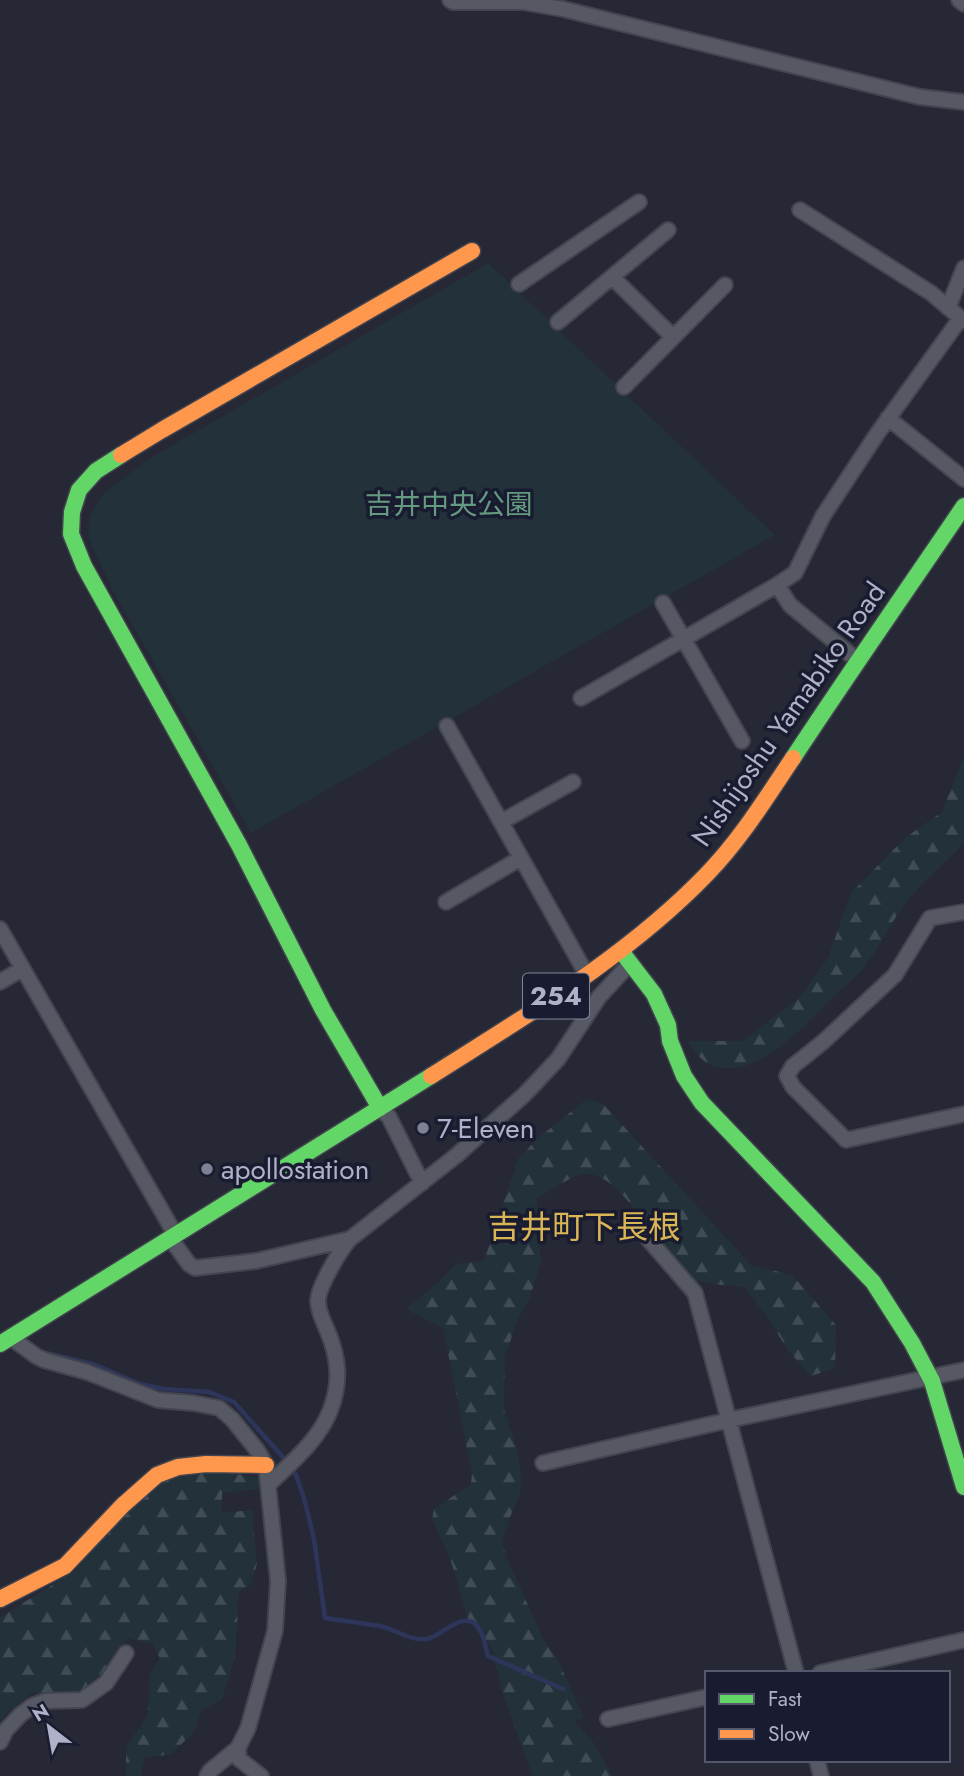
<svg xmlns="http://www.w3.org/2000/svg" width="964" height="1776" font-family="Jost,'Noto Sans JP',sans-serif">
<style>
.forest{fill:url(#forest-firs)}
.park{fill:#23313b}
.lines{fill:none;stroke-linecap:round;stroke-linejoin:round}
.stream{stroke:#2e355b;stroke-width:4.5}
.street-casing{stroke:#42444e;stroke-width:18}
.fast-casing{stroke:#42444e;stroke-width:19}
.slow-casing{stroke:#42444e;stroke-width:19}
.street{stroke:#565863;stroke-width:14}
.fast{stroke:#63d668;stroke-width:16}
.slow{stroke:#ff974d;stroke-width:16}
.poi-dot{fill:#7e8194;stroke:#191c30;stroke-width:2.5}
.labels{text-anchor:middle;stroke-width:7;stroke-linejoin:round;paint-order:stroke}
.shield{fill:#191c30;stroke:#81849a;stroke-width:2}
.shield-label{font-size:26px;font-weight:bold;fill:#aeb1c7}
.park-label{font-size:28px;fill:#649a80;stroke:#191c30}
.street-label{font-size:28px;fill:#aeb1c7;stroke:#191c30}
.poi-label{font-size:28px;fill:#aeb1c7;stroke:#191c30;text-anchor:start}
.quarter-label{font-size:32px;fill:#dab556;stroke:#191c30}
</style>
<defs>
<pattern id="forest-firs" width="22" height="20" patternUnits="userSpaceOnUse" patternTransform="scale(1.75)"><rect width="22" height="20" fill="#23313b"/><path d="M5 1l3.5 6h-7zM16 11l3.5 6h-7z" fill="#404c56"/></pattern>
</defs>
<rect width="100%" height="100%" fill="#262835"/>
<path class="forest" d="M964,756V843C946,862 925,880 908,900C892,920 882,943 867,963C858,976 844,986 833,997C806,1025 758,1079 714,1066C702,1063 694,1050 687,1041H743L798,999L828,958L851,893L905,838L942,812Z
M587,1099L603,1104L751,1265L792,1275L836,1325L835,1368L811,1376L787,1349L768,1318L744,1287C729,1285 704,1285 691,1278C660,1259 621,1164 580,1175C568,1178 548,1192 537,1198V1225L541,1262L530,1297L517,1321L505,1357L504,1409L517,1449L521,1476L520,1495L510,1517L503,1541L505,1555L544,1640L558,1660L584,1718L574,1721L593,1742L612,1776H533L504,1698L491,1647L468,1619L450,1558L432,1519L434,1509L471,1484L472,1474L443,1328L406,1309L439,1282L456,1264L484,1261L518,1159L538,1138Z
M186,1471L223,1472L263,1478L259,1489L222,1493V1513L252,1510L257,1564L251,1584L239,1592L235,1656L222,1699L202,1710L193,1733L171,1754L145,1758L140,1776H126V1747L148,1715L150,1674L160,1658L152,1644L128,1638L100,1675L78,1693H32L5,1715L0,1723V1617L75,1571L129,1508L160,1481Z"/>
<path class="park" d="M488,263L775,535L251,833L112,589L89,539L88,526L91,515L97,503L105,492L154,456Z"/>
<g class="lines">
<path class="stream" d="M42,1352L93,1364L140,1384L164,1389L209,1392L234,1402L281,1455L296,1475L304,1498L314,1539L325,1618C343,1621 362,1623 380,1626C397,1630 409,1641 427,1639C441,1637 457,1615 472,1622C483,1628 485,1645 488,1656L563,1689"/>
<defs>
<path id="street" d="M450,0L453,2H523L563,9L920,97L964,102
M959,0L964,4
M800,210L931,293L964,321
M612,277L673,337
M519,284L639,202
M948,308L964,268
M558,322L668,230
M624,387L725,285
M888,418L964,479
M777,585L790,605L857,660
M663,603L742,741
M581,698L777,585L795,573L823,516L877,434L960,319
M447,726L587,975
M501,822L573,782
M446,902L521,858
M964,912L930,918L895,975L823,1042L793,1066L787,1076L793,1087L846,1140L964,1114
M0,929L175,1234
M0,982L22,969
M380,1108L389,1117L422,1183
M630,1218L695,1293L796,1673
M170,1238L189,1264L195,1268L256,1261L350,1239
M10,1337L36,1356L44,1360L87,1372L158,1400L193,1403L219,1408L232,1419L257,1450L266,1465L278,1581L275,1631L248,1728L238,1748L239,1759L261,1776
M543,1463L729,1420L964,1370
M268,1485C291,1463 318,1441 330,1411C341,1383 339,1359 328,1332C324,1323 318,1312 318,1301C318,1287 340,1250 350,1239L457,1155L525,1094L558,1059L599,997L624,970
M820,1673L964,1640
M608,1719L707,1697
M0,1742L6,1730L20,1715L32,1706L45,1701L82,1700L106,1683L126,1653
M817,1760L821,1776
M207,1776L210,1771L238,1748"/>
<path id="fast" d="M121,455L96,471L79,490L72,512L71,534L84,566L239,845L323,1010L380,1108
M793,758C849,673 907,590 964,506
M621,951L654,994L668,1025L670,1041L684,1076L702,1103L873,1282L912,1343L932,1381L964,1487
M0,1344L431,1076"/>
<path id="slow" d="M121,455L162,430L472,251
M431,1076C527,1015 627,957 707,874C741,839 766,798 793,758
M0,1599L65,1566L123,1505L157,1475L178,1467L206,1464L266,1465"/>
</defs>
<use href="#street" class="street-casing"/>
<use href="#fast" class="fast-casing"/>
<use href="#slow" class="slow-casing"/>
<use href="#street" class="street"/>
<use href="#fast" class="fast"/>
<use href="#slow" class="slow"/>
</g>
<g class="poi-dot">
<circle cx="423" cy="1128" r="7"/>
<circle cx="207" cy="1169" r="7"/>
</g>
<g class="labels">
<rect class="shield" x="523" y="973.5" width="66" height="45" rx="5"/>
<g class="shield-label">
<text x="556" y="1005">254</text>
</g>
<g class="park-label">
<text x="449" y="514">吉井中央公園</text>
</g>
<g class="street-label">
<text transform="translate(788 714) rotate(-55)" y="10">Nishijoshu Yamabiko Road</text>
</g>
<g class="poi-label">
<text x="437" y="1138">7-Eleven</text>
<text x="221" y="1179">apollostation</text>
</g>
<g class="quarter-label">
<text x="584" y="1238">吉井町下長根</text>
</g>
</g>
<rect x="705" y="1671" width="245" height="91" fill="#191c30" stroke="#55586c" stroke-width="2"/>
<rect x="719" y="1694" width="35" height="10" fill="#63d668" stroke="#55586c" stroke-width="2"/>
<text x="768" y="1706" font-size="21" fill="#aeb1c7">Fast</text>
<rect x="719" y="1729" width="35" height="10" fill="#ff974d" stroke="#55586c" stroke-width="2"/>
<text x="768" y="1741" font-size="21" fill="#aeb1c7">Slow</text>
<g transform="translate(49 1727) rotate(329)" stroke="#191c30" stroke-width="5" paint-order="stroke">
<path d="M0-5L12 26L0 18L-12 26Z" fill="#aeb1c7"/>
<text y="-10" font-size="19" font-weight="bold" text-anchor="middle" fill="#aeb1c7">N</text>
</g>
</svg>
